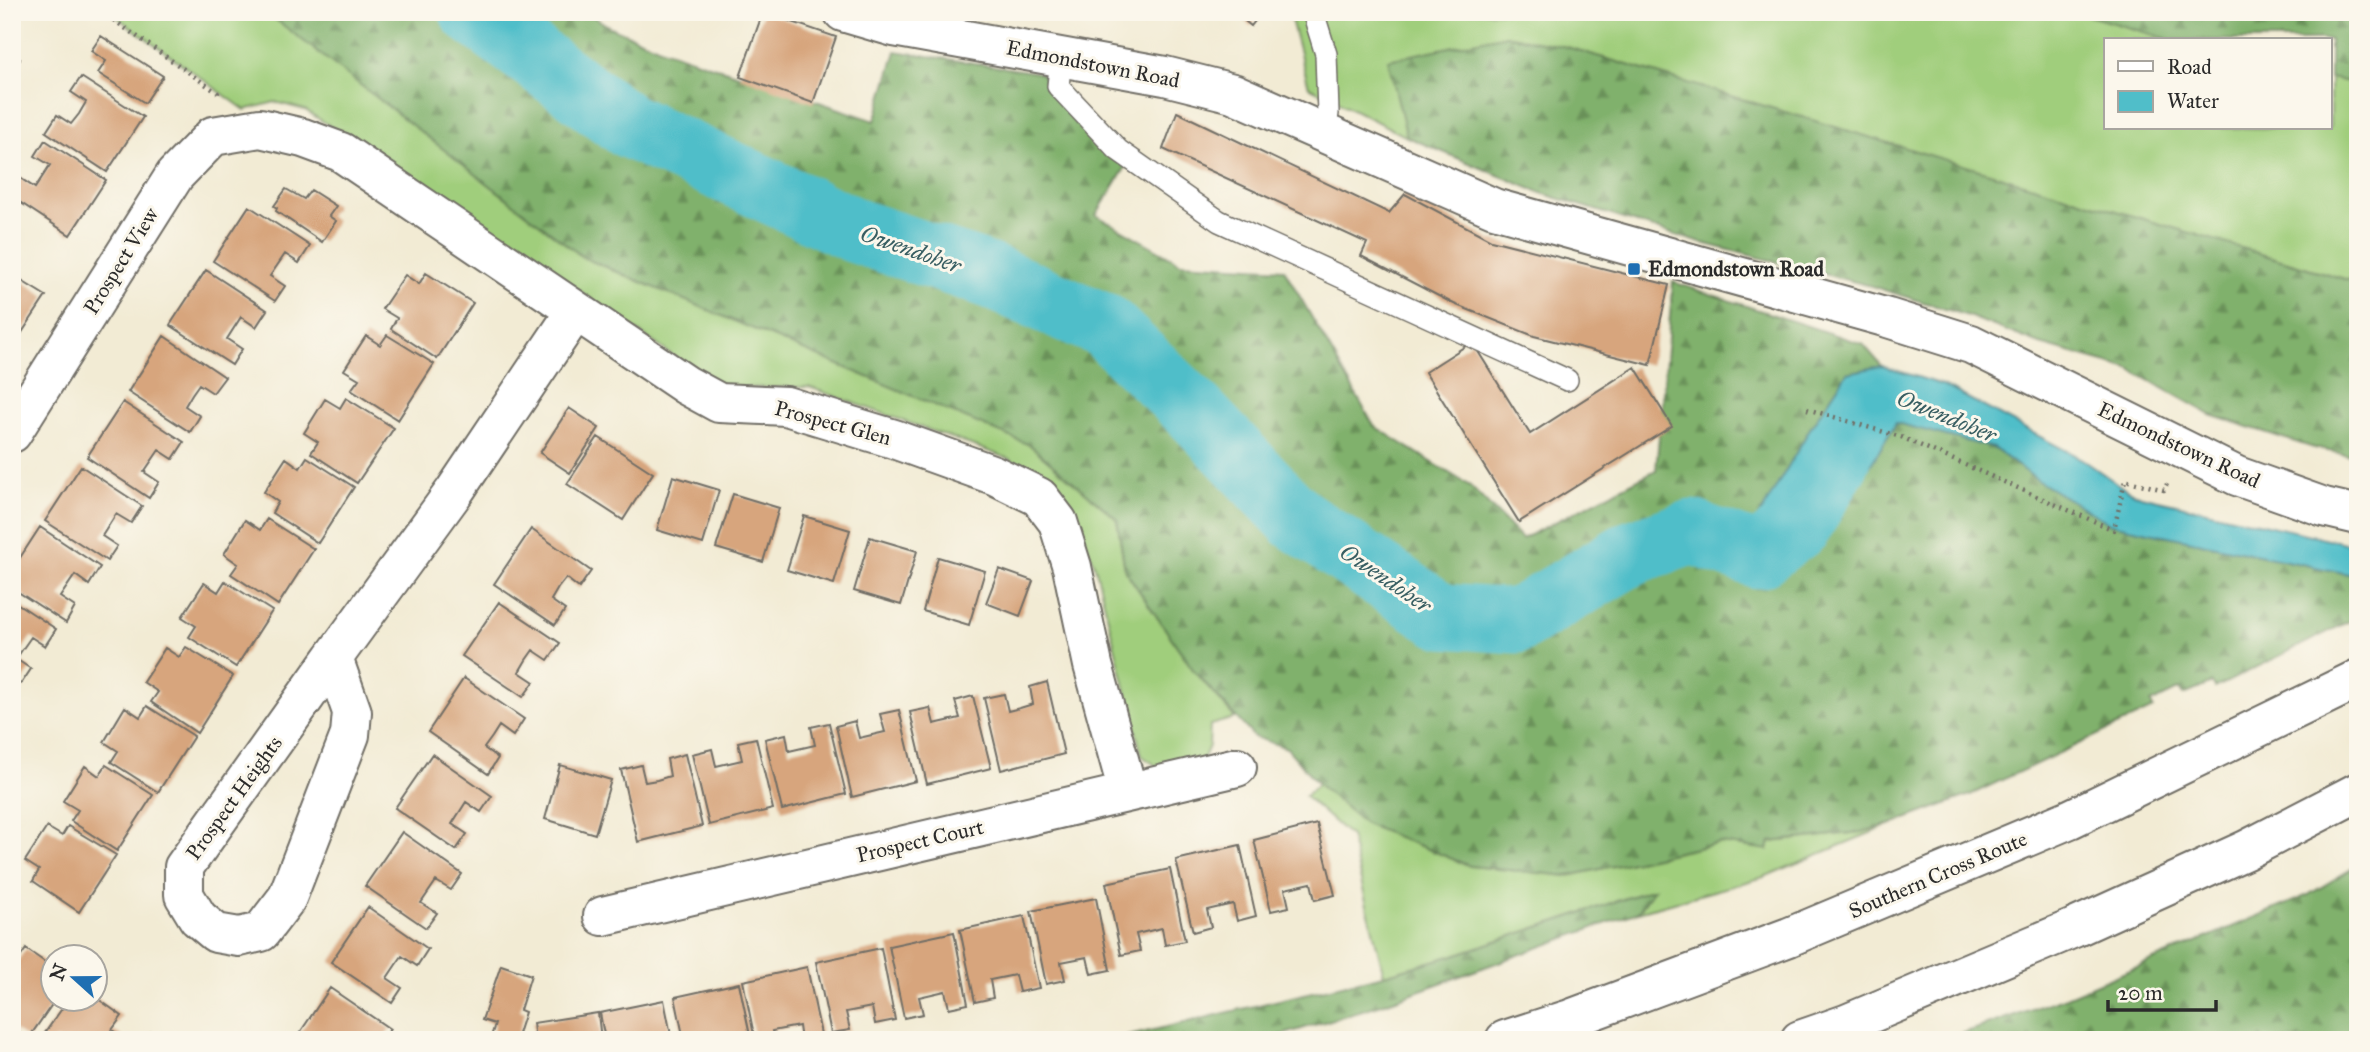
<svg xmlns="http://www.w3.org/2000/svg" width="2370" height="1052" font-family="'IM FELL Great Primer',serif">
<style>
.grass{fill:#a0ce7c;stroke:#667c54;stroke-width:2;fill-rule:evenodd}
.forest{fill:url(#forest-firs);stroke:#566e4c;stroke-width:2}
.water{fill:#50bec9;stroke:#3e747a;stroke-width:2}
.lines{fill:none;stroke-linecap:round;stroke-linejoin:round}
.river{stroke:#50bec9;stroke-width:65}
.building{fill:#d7a57d}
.service-casing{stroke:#716e66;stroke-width:24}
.minor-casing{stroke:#716e66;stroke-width:42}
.secondary-casing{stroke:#716e66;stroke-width:42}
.motorway-casing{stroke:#716e66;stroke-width:42}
.path{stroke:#716e66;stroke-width:4.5;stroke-dasharray:2 5;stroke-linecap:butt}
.service{stroke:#fff;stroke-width:21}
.minor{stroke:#fff;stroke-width:38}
.secondary{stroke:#fff;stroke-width:38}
.motorway{stroke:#fff;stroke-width:38}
.poi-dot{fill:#1f6fb2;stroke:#fbf7ec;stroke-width:2.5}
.labels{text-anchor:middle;stroke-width:6;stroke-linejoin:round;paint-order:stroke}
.street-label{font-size:21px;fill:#2b2b2b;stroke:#fbf7ec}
.poi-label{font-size:21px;font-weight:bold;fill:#2b2b2b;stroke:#fbf7ec;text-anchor:start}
.water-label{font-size:23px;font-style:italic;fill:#385e62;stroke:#fbf7ec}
</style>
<defs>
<pattern id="forest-firs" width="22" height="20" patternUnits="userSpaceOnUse" patternTransform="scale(1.75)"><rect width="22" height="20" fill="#80b16c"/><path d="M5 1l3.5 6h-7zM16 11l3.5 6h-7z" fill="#699059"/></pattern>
</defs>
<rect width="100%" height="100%" fill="#fbf7ec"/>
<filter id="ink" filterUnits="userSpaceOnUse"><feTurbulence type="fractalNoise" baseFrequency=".0143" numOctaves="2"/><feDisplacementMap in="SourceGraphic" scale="14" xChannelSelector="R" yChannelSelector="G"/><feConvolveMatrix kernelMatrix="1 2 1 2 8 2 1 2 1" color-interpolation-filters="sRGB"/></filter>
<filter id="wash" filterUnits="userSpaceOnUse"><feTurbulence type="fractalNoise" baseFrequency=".00686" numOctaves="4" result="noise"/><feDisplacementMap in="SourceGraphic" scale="28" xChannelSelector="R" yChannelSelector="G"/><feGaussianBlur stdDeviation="1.57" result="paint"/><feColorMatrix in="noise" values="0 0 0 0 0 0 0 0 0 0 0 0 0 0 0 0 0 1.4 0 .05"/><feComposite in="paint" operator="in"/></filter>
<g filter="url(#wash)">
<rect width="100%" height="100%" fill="#f2ebd4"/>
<path class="grass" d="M110,12H268L584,258L1030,445L1117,519L1125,570L1194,671L1235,718L1210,725L1209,746L1202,762L1161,769L1142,756L1095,566L1072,506L1051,482L1010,459L809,387L734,388L701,375L497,234L305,110L275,102L245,110Z
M1289,12H2358V283L1567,47L1407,137L1309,87ZM2106,40H2330V128H2106Z
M1318,784L1365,824L1470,866L1568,876L1720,843L1768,849L1770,842L1861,832L1892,824L1764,877L1638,912L1653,889L1454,955L1384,975L1350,836L1305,796Z"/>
<path class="forest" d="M266,12H586L610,27L665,50L875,121L896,51L1040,73L1129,162L1096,215L1181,263L1284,269L1374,426L1470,486L1522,539L1656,470L1673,282L1863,344L1882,366L1847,373L1811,427L1760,516L1822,544L1896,422L1993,448L2043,484L2111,524L2358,576V617L2215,688L2212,683L2184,695L2180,689L2151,703L2153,709L1970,795L1892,824L1861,832L1770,842L1768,850L1720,843L1568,876L1470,866L1365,824L1318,784L1287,748L1254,737L1194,671L1125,570L1117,519L1030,445L584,258Z
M2076,12H2358V84L2330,78V40H2171Z
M1506,35L1567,47L2358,283V457L2314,448L2211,415L2129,369L2040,344L1968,316L1871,286L1698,242L1541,193L1407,137L1388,60Z
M2358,865V1040H1944L2066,997L2308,895Z
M1654,889L1638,912L1382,1004L1266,1040H1112L1384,975L1454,955Z"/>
<path class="water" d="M1882,366L1943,385L2082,459L2122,487L2141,496L2358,546V576L2111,524L2043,484L1993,448L1896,423L1822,545L1760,515L1811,427L1847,373Z"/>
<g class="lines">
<path class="river" d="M472,12L627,125L856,231L987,275L1105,326L1194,411L1297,519L1442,616L1517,621L1631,553L1692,532L1758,556L1800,525L1839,458"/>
</g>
<g id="blocks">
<path class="building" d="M763,12L836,37L813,103L740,77Z
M1234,12H1262L1251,26Z
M101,36L163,76L145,103L98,73L106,61L91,51Z
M12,54L20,59L12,71Z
M81,77L143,117L107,172L46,132L57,115L71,124L79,114L86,102L71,92Z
M1177,112L1389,213L1405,194L1491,240L1669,285L1650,365L1534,336L1454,304L1361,256L1367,243L1163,149Z
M45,140L106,180L70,235L12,197V190L20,178L35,188L50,165L35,156Z
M286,189L304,199L311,190L336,206L329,216L336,221L322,242L276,211L277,208L274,206Z
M249,206L310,246L299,263L285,254L270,276L285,286L275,301L213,261Z
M206,270L267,310L256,327L241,317L227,339L242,349L232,365L170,325Z
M426,273L473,303L437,359L391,329L397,318L382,309L405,275L419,284Z
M12,275L46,296L15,343L12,341Z
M387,335L434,364L398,420L351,390L359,379L344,370L366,336L380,345Z
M164,336L225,377L213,393L199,384L192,394L185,406L200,416L190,432L128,392Z
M1472,342L1530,434L1635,367L1672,426L1519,522L1425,372Z
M346,398L394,428L357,483L311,453L318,442L304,433L325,399L340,408Z
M123,402L184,442L173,459L159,450L144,472L159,482L149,498L87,457Z
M569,408L599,428L570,473L540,453Z
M598,437L653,473L623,520L567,484Z
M307,457L354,487L318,543L272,513L278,502L264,492L286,458L300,468Z
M81,466L142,506L131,523L116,514L102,536L117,546L107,561L45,521Z
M673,476L719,490L703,544L657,530Z
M733,494L779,508L763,562L716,548Z
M804,516L850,530L834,584L787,570Z
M267,519L314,549L278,605L231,574L238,564L224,554L245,520L260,530Z
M40,527L100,567L89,585L75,575L60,597L75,607L66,623L12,588V570Z
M531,529L591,571L579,588L566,578L558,588L551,600L565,610L555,625L494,584Z
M870,537L917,551L901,605L854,591Z
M938,557L985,571L969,625L923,611Z
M999,569L1033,581L1020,616L986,603Z
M225,581L272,611L236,667L189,637L196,626L182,617L204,583L218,592Z
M12,600L56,629L45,646L31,637L24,647L16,659L31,669L21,684L12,679Z
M499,602L560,643L548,660L533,650L526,660L519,672L534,682L523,697L462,656Z
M186,647L233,676L197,733L151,702L158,692L143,682L165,648L179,657Z
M464,678L524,719L513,736L499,726L492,737L484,748L498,758L488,774L428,732Z
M1047,682L1064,754L1001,770L984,698L1004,694L1008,711L1020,708L1033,704L1030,687Z
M973,696L991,768L927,784L910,712L930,708L934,724L960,718L955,701Z
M147,706L194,736L158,792L111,762L118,751L104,742L125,707L140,717Z
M899,710L916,781L852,797L836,726L855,721L859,738L885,732L880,714Z
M829,723L846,794L782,810L765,739L786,734L789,751L815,745L811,727Z
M756,738L773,809L709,825L692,754L712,749L716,766L742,760L738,742Z
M432,754L492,796L481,812L466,802L452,824L467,834L456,850L395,808Z
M685,754L702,826L638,842L621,770L641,765L645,782L657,780L670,776L667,759Z
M106,765L153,795L117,851L71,821L78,810L63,801L85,766L99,776Z
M560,765L611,780L595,834L545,819Z
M1317,824L1335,895L1315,900L1311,883L1285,889L1289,907L1271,911L1254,840Z
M68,826L116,855L79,912L33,881L39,870L25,861L47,827L62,836Z
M402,832L462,874L451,890L436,881L421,903L437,913L426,928L365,886Z
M1240,845L1256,916L1237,921L1233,904L1207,910L1211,927L1193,932L1176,860Z
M1170,869L1185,941L1165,945L1162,928L1136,934L1140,951L1121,955L1106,883Z
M1096,898L1110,970L1091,974L1087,957L1061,962L1065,980L1046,984L1031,911Z
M368,907L428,949L417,966L402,956L395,966L387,978L402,988L392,1003L331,962Z
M1024,916L1039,988L1019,992L1015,975L990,980L993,998L975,1002L960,930Z
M954,932L968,1004L949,1008L945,991L919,997L923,1014L904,1018L889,946Z
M881,948L895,1020L875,1024L872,1007L846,1012L850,1030L831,1033L816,962Z
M26,949L52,967V981L49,986L52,988V1000H55L28,1039L12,1028V960L16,963Z
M501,965L531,975L520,1010L525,1012L516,1040H490L495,1024L482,1020Z
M807,967L822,1039L801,1040L799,1026L772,1031L774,1040H755L743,981Z
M739,983L751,1040H684L675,997Z
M330,988L390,1029L383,1040H369L364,1037L362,1040H295Z
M94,996L122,1016L112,1030L123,1037L121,1040H40L68,1000L79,1006L84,1000H94Z
M664,1000L672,1040H605L600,1013Z
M598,1013L601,1040H535L533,1023Z
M151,1032L161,1040H146Z"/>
</g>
</g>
<g filter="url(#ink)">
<use href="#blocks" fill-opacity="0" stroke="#716e66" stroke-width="2"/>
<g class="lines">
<defs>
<path id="service" d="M1313,12L1326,54L1328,113L1325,134
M1061,58L1058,86L1118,150L1219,221L1567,380"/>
<path id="minor" d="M12,433L175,175L213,136L260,128L303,138L341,152L686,385L719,403L786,406L894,439L994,475L1039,497L1058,522L1072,567L1093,665L1128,792
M333,658L184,867V895L198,918L216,933L239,937L261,932L287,898L350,735L352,712L333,658L454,492L575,312
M603,916L1237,767"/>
<path id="secondary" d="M843,12L894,27L1165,76L1233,93L1494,208L1888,318L1971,344L2237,476L2324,507L2358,515"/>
<path id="motorway" d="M1505,1040L1570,1019L1789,937L2070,819L2358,679
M1800,1040L1846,1024L2074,928L2246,850L2358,792"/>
</defs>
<use href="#service" class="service-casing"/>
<use href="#minor" class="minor-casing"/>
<use href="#secondary" class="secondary-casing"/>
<use href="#motorway" class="motorway-casing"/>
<path class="path" d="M102,12L218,93L217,97
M1807,409L1901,437L2114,530L2125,480L2164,490L2167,484"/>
<use href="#service" class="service"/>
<use href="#minor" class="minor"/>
<use href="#secondary" class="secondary"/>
<use href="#motorway" class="motorway"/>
</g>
</g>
<rect class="poi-dot" x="1627" y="262" width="14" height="14" rx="3.5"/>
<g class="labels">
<g class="street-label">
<text transform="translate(1093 64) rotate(11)" y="7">Edmondstown Road</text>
<text transform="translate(121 261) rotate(-58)" y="7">Prospect View</text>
<text transform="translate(833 423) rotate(15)" y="7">Prospect Glen</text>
<text transform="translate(2179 445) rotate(25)" y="7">Edmondstown Road</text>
<text transform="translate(234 798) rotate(-54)" y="7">Prospect Heights</text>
<text transform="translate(920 841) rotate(-13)" y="7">Prospect Court</text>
<text transform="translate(1938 875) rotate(-23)" y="7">Southern Cross Route</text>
</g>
<g class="poi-label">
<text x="1648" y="276">Edmondstown Road</text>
</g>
<g class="water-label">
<text transform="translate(911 249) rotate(19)" y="8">Owendoher</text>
<text transform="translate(1947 416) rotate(22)" y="8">Owendoher</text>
<text transform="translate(1386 578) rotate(34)" y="8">Owendoher</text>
</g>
</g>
<rect width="2370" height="1052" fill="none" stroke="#fbf7ec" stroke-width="42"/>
<rect x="2104" y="38" width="228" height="91" fill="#fbf7ec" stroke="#a8a59f" stroke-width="2"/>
<rect x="2118" y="61" width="35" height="10" fill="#ffffff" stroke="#a8a59f" stroke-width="2"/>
<text x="2167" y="74" font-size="21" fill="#2b2b2b">Road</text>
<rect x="2118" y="91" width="35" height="21" fill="#50bec9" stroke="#a8a59f" stroke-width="2"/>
<text x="2167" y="108" font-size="21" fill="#2b2b2b">Water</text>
<g transform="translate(74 978) rotate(291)"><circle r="33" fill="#fbf7ec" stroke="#a8a59f" stroke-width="2"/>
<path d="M0-5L12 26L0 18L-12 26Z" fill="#1f6fb2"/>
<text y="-10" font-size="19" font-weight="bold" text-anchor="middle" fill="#2b2b2b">N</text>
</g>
<path d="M2108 1000v10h108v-10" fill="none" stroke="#2b2b2b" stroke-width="3.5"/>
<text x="2118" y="1000" font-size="21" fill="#2b2b2b" stroke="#fbf7ec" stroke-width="5" paint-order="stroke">20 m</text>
</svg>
